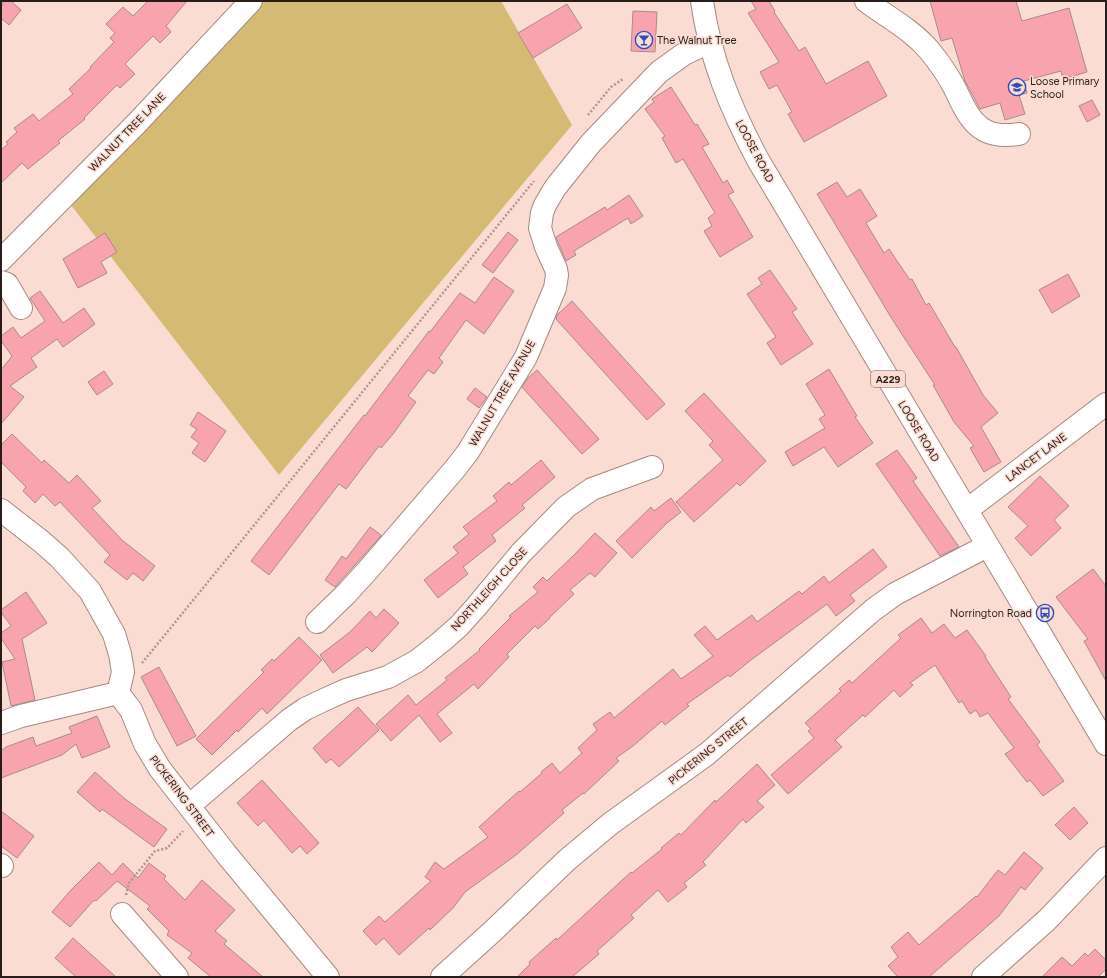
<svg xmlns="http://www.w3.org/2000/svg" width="1107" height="978" font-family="Figtree,sans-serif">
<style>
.green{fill:#d5ba73}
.building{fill:#f9a3af;stroke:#a78a8d}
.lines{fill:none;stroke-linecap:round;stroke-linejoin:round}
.minor-casing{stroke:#a58980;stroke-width:24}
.highway-casing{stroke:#a58980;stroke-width:24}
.path{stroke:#ae9690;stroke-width:2.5;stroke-dasharray:2 2;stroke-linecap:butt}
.minor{stroke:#fff;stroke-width:22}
.highway{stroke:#fff;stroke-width:22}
.labels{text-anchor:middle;stroke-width:3;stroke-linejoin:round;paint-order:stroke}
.shield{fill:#fbdcd3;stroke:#675652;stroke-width:1}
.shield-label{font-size:10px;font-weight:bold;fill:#281d1a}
.poi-label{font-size:11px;fill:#281d1a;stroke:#fbdcd3;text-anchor:start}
.street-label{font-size:11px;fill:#281d1a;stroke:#fbdcd3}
</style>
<rect width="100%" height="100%" fill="#fbdcd3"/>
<path class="green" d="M257,1H501L572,125L279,475L71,205Z"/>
<path class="building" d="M5,1H11L21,10L9,25L1,18V6Z
M148,1H187L166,26L171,32L160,43L153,36L125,64L135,74L120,88L117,85L84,118L85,119L58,141L60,143L28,169L22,163L1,183V150L8,144L6,142L17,132L14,128L33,114L39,121L73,94L69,89L91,68L90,67L114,42L110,38L115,33L106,24L123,7L133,16Z
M751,1H769L775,11L774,12L799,51L805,47L826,84L868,61L887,96L804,142L788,114L792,112L777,85L769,89L760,72L779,62L748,13L756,9Z
M930,1H1016L1022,21L1069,8L1087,72L1063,79L1061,71L1024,81L1027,93L1019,95L1025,114L1005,120L1000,103L980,109L965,81L952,38L941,41Z
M567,4L582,28L533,58L518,33Z
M633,11L657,12L655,52L631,51Z
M671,87L695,125L697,124L709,144L702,147L723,183L727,180L734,192L728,195L753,237L720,257L704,231L712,226L708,218L715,213L683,159L676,163L662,138L665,136L645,109L654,102L652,99Z
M1092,100L1100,115L1087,122L1079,106Z
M837,182L847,197L860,189L877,216L866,223L884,253L889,249L910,280L912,279L926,305L929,303L955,347H956L983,395L998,413L981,427L1001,462L984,472L970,448L974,446L954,422L933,385H935L892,319L817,194Z
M629,195L643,216L631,224L628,218L574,251L576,255L566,261L556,237L605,207L607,210Z
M508,232L518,240L493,273L482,265Z
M105,233L117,252L101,262L107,273L78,288L63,259Z
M770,270L797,309L792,312L813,344L781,365L767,343L776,337L747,294L762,284L758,278Z
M1068,274L1080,296L1052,313L1039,290Z
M494,277L514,291L484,334L466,320L439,358L443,362L434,374L428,370L408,396L416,402L393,434L381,448L379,446L346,489L339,484L269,575L251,561L364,415L365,416L429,331L430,332L460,293L475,303Z
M40,291L63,323L84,308L95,324L63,347L57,339L31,358L37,367L10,386L24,397L1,424V370L12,356L1,341V336L13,327L21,338L45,321L30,298Z
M572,301L665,404L647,420L556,319L557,315Z
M829,369L857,416L855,417L873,443L838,467L824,447L793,466L785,452L825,428L819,419L825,415L806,384Z
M537,370L599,439L582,454L522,387L528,378Z
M104,371L113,384L97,395L88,382Z
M475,388L487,397L479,408L467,399Z
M704,393L766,461L740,486L737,483L694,522L676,502L723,460L709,445L713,441L685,411Z
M198,412L226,431L205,462L192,453L199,443L191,437L197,429L190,425Z
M12,434L42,463L44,460L69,483L77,475L101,501L92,508L122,540L155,566L143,581L133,573L127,580L104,562L110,555L60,502L55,506L43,494L35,503L23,491L26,487L1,462V445Z
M897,450L917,478L913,481L959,547L940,556L876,464Z
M541,460L555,477L522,505L525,508L492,535L496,541L463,567L468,574L438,598L424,580L458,553L453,547L469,534L463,527L497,501L493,496L509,482L511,485Z
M1040,476L1069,506L1054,520L1061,528L1031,556L1015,538L1028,526L1008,507Z
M671,498L681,512L667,523L632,558L616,541L651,507L654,511Z
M370,527L381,535V536L335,587L325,580L342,556L346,559Z
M595,533L617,553L595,577L590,573L570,590L574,594L549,618H550L538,629L535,626L507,654L509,657L478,689L474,684L437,714L452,733L440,742L419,715L391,741L376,724L408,695L416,705L447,680L445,678L480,650L479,649L511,617L509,616L538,592L533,587L543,577L547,581L575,554Z
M873,549L887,567L850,595L855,601L836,616L827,604L751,660L730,677L728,675L687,704L689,706L665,725L662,721L633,746L616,758L619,761L584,794L583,793L562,810L564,813L516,855L465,892L453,908L430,930L429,928L399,955L384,938L376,945L363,931L379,916L385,922L431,881L425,877L435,862L444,869L488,837L479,827L519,791L520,792L542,773L541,772L552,763L560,773L582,753L578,748L597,730L593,724L610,712L614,718L673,669L681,679L713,656L694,635L705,626L717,640L752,615L757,622L799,591L802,594L824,576L829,583Z
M1093,569L1106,586V681L1084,641L1088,639L1056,597Z
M26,592L47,623L22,639L35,700L11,706L2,662L15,659L1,638V633L11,626L1,612V610Z
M384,609L399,623L372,652L367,647L333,673L320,655L350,632L370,611L376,618Z
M921,618L932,633L944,624L955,638L967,630L986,656L985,657L1011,697L1008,699L1040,742L1037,745L1064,781L1043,796L1030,780L1027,782L1005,754L1014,748L988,713L980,717L976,710L970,714L962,701L959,703L935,665L910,683L913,685L900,697L894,690L865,717L863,715L835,740L842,747L788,794L771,775L814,738L808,731L811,729L805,723L841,691L839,689L849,680L852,683L901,638L898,635Z
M299,637L322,660L267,714L262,708L238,732L237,730L212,755L196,739L264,672L261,670L272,659L274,661Z
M159,667L196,736L177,746L141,677Z
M358,707L379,730L339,767L331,759L326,763L313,748Z
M97,716L110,747L82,758L76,744L62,755L1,778V751L6,747L33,737L36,746L72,733L69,727Z
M757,764L775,785L757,801L764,807L746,823L743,819L703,862L706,865L684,883L687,887L668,902L658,890L631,915L634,918L597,951L599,954L572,977H517L530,964L529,962L556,938L557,940L631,872L632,873L662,849L661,848L679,833L681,835L715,800L716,802Z
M95,772L125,799L167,829L154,847L102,809L100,812L77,792Z
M262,780L319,843L307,854L300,846L292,853L264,820L258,826L237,803Z
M1074,807L1088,823L1070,840L1055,825Z
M1,811L34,836L17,858L1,846Z
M1024,852L1043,868L1025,890L1021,887L999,916L929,977H898L888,966L898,957L891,947L908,932L919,945L976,896L977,897L998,870L1005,875Z
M99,862L112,875L123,863L138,878L149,863L166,876L164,879L185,900L202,880L235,910L215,931L227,941L224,944L263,977H211L188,958L192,953L167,935L169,931L147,909L150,906L117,881L96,901L94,900L70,927L52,912L71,890Z
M73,938L116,977H76L55,958Z
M1095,949L1106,960V969L1098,977H1042L1062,957L1072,966L1085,953L1088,956Z"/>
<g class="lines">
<defs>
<path id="minor" d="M866,1C887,17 911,29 929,50C938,61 946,72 953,85C957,92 960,100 964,107C977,132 993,138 1019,134
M1,260L137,123L251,1
M1,282L7,284L21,308
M1,510L42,542L60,558L90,591L114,634L120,654L123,672L118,693L131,710L145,744L160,769L227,855L328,977
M967,510L1106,404
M317,622L346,594L367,571L454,470L468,452L526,357L555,288L557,275L556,269L546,247L540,228L542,213L545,205L555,188L591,143L659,72L684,54L709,42
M1,723L21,716L118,693
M189,806L289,720L305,709L326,699L346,690L388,677L417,661L442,641L459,626L476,607L521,553L566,507L592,489L652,467
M1,865L2,866
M122,914L177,977
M442,977L493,931L567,860L610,824L707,754L873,610L895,594L987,546
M983,977L1047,920L1106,858"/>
<path id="highway" d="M702,1C710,59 731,109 758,160L1106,744"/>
</defs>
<use href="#minor" class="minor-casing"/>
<use href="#highway" class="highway-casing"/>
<path class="path" d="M588,115L611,87L623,79
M142,663L534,181
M126,895L129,883L155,851L167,848L183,831"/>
<use href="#minor" class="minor"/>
<use href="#highway" class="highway"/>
</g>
<defs>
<symbol id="bar-ring" viewBox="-11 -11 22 22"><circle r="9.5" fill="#fbdcd3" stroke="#2b4ebe" stroke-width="1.5"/><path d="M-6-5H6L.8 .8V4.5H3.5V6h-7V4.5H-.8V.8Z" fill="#2b4ebe"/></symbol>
<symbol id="school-ring" viewBox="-11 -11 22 22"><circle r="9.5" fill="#fbdcd3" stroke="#2b4ebe" stroke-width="1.5"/><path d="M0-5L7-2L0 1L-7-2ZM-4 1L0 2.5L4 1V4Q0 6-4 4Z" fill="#2b4ebe"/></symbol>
<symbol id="bus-ring" viewBox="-11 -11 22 22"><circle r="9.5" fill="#fbdcd3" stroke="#2b4ebe" stroke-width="1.5"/><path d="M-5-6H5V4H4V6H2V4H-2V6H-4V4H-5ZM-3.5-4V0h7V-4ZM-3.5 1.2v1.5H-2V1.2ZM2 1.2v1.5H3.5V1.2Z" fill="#2b4ebe"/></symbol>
</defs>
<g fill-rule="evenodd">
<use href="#bar-ring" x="634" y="30" width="20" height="20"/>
<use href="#school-ring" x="1007" y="77" width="20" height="20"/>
<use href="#bus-ring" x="1035" y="603" width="20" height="20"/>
</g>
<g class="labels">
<rect class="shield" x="871" y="371" width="34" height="16" rx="3"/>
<g class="shield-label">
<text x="888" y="383">A229</text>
</g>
<g class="poi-label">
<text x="657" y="44">The Walnut Tree</text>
<text x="1030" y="85">Loose Primary<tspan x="1030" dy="13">School</tspan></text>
<text x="1032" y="617" text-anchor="end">Norrington Road</text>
</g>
<g class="street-label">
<text transform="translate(127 132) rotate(-46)" y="4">WALNUT TREE LANE</text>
<text transform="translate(755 151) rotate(62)" y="4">LOOSE ROAD</text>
<text transform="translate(502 393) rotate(-60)" y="4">WALNUT TREE AVENUE</text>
<text transform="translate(919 431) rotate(59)" y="4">LOOSE ROAD</text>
<text transform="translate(1036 457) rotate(-37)" y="4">LANCET LANE</text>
<text transform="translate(489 589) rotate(-48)" y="4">NORTHLEIGH CLOSE</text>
<text transform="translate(708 751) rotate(-39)" y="4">PICKERING STREET</text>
<text transform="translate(182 796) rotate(53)" y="4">PICKERING STREET</text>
</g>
</g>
<rect width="1107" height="978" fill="none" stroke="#281d1a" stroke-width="4"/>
</svg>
